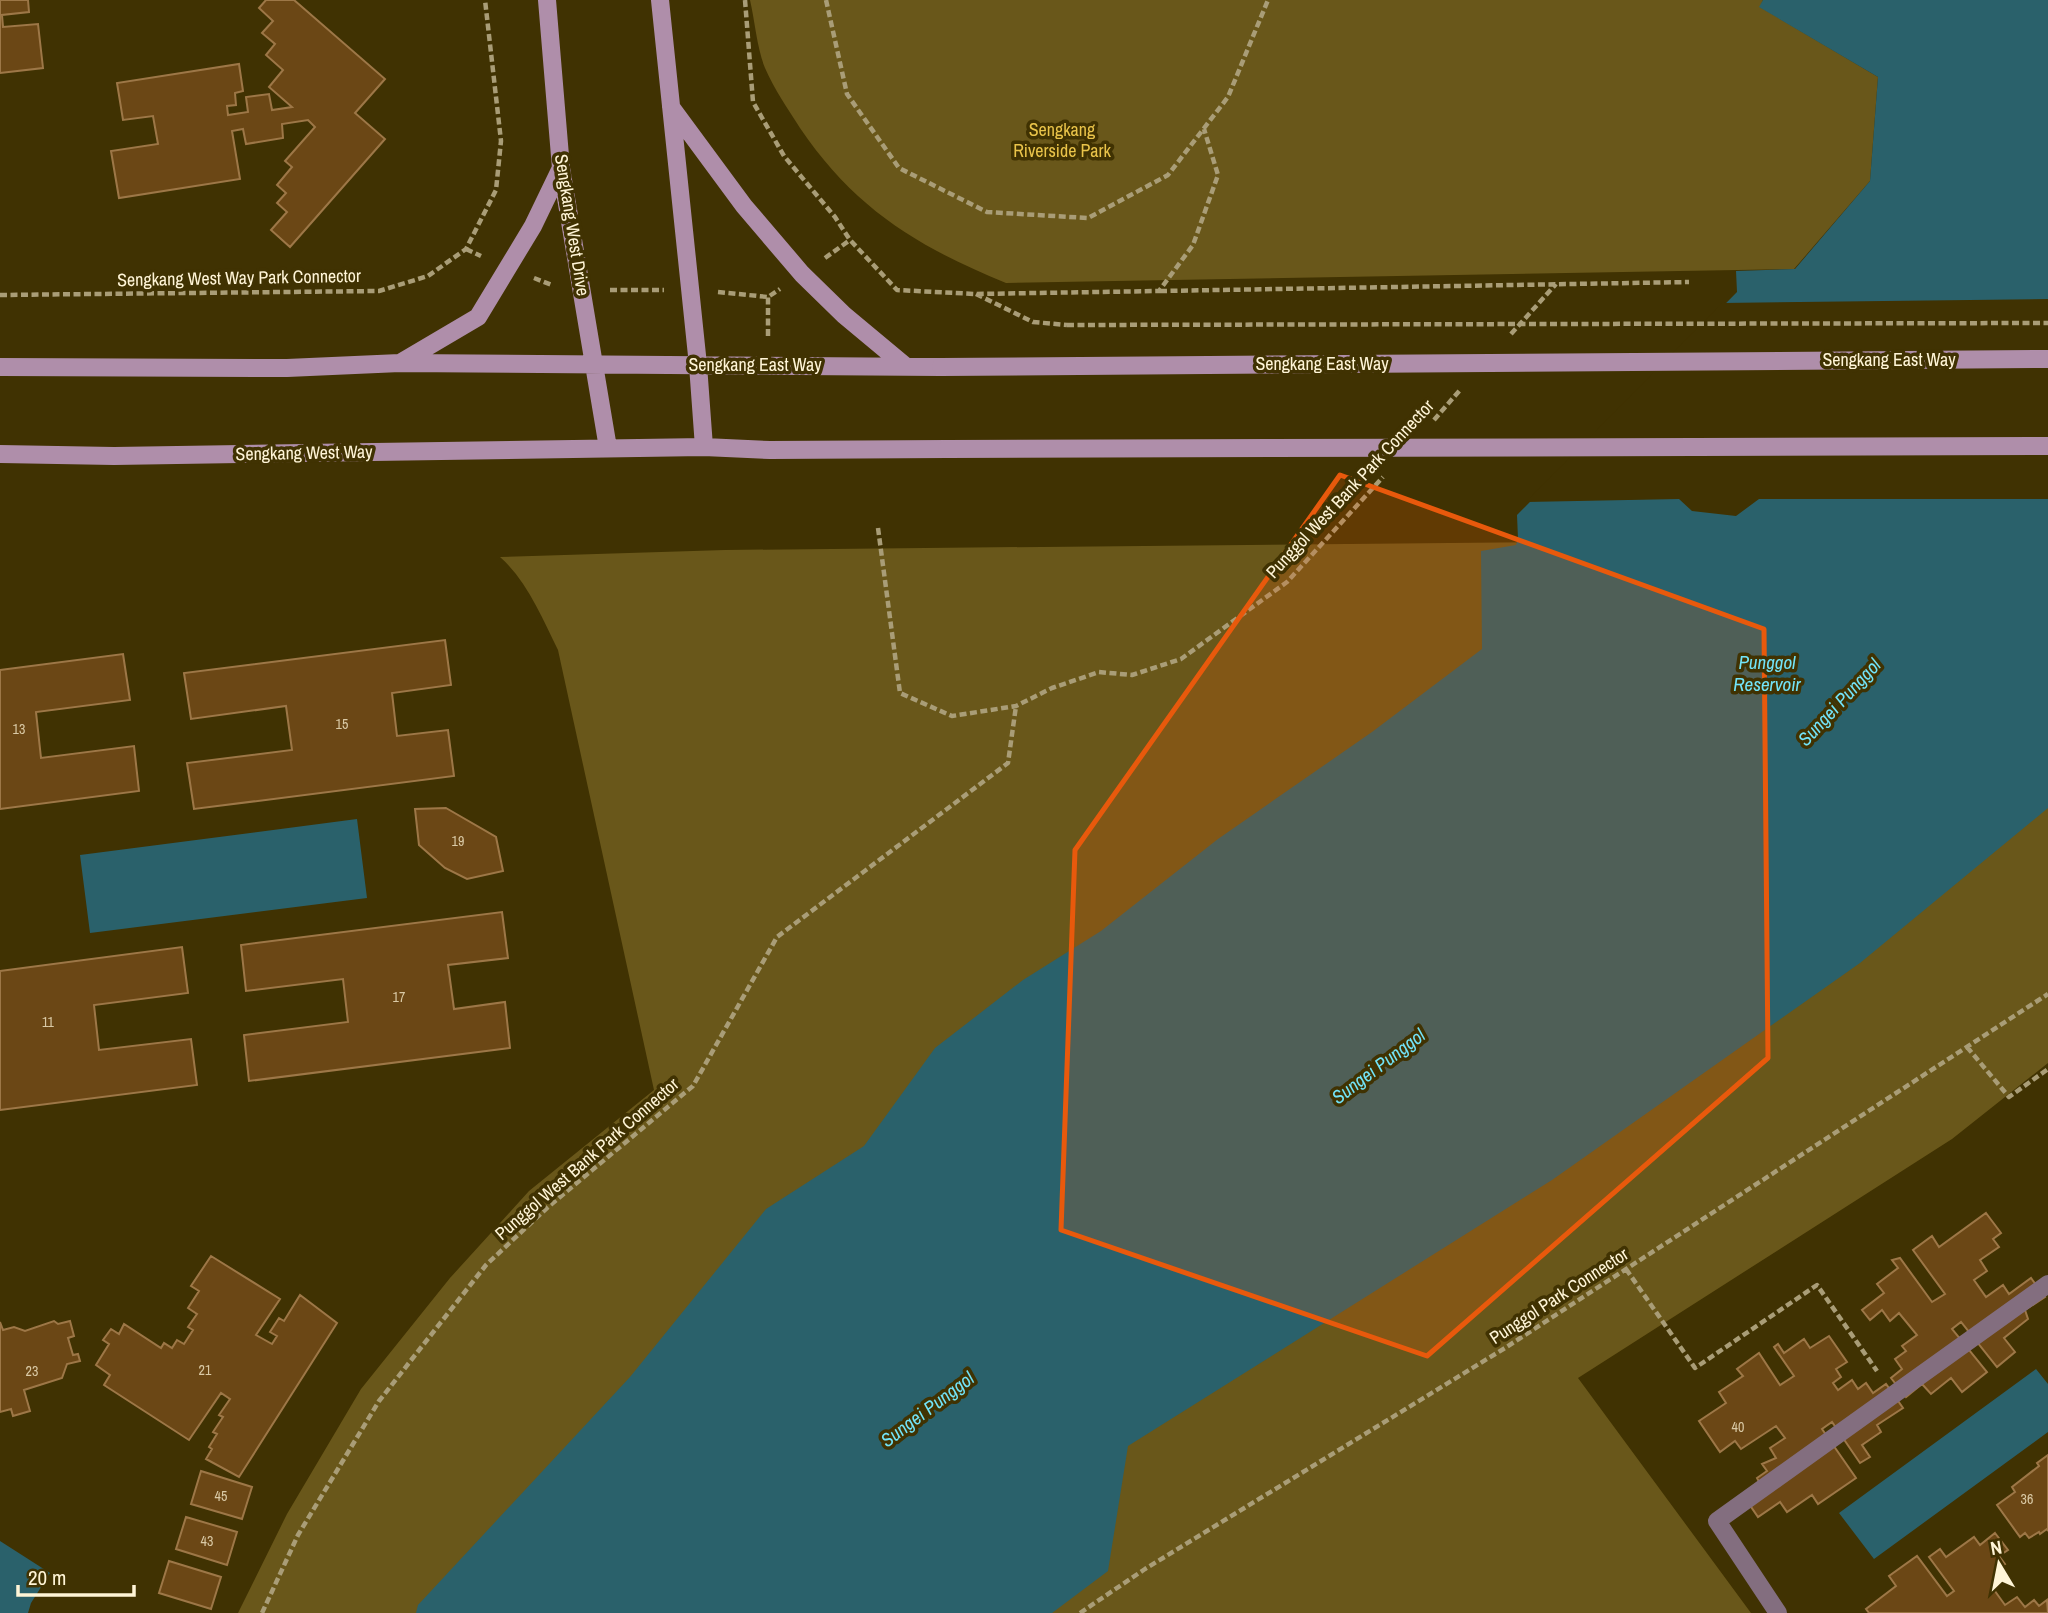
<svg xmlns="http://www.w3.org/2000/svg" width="2048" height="1613" font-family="'Archivo Narrow',sans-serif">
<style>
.green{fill:#69571a}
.water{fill:#2a616b}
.pier{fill:#403202}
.building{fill:#6b4715;stroke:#9d7747;stroke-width:2}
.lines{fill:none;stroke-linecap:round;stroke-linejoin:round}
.path{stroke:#a99d77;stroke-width:4.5;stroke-dasharray:7 3.5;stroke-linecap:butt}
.lane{stroke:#836e7f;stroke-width:18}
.secondary{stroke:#af8eaa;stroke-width:18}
.path-bridge{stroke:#a99d77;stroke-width:4.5;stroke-dasharray:7 3.5;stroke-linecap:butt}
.secondary-bridge{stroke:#af8eaa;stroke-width:18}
.marked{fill:#e8590c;fill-opacity:0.2;stroke:#e8590c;stroke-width:5;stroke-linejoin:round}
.labels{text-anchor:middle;stroke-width:7;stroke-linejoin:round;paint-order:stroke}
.number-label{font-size:14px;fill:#dacaa6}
.park-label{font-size:18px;fill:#eac44a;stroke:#403202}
.street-label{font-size:18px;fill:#fff5d7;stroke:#403202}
.water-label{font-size:19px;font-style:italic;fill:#72e4f9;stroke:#403202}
</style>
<rect width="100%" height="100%" fill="#403202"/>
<path class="green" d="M750,0H1763L1760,7L1878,77L1870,181L1794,269L1006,283C918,247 855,209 800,128C788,109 774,89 765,68C757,48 755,22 750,0Z
M2048,537V1063L1952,1139L1578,1378L1751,1613H238L287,1514L361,1389L450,1278L529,1191L654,1090L558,650C542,618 527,581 500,557L725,550Z"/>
<path class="water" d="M1763,0H2048V808L1860,963L1552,1180L1128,1446L1108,1571L1052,1613H416L418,1605L630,1377L766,1209L864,1146L935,1048L1023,980L1101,931L1218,839L1372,732L1482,649L1481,551L1516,545L1518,539L1517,515L1737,292L1736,271L1795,269L1870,181L1878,77L1759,7Z
M357,819L367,898L90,933L80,855Z
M2036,1369L2048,1384V1432L1874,1559L1839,1513Z
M0,1541L50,1573L31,1603L28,1613H0Z"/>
<path class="pier" d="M2048,299V499H1759L1736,516L1692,511L1679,499L1526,502L1722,303Z"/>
<path class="building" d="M0,0H28L29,12L2,15L3,27L38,24L43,68L0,73Z
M266,0H294L385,79L355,113L385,139L290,247L271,230L287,212L277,203L286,193L277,185L292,167L285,161L315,127L308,120L282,124L283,138L246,144L243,129L232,131L240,179L119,198L111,151L158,144L153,116L123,120L117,83L239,64L243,91L235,93L236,105L227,106L228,115L248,112L246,97L269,94L272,110L292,107L269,87L283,70L266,55L275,44L262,33L273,21L259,8Z
M445,640L451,685L392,693L397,736L448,730L454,776L194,809L187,763L292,750L286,706L191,719L184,673Z
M123,654L130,700L36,712L41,758L134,746L139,791L0,809V670Z
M446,808L496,837L503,871L467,879L445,868L419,845L415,809Z
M502,912L508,958L448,965L454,1009L505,1002L510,1048L249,1081L244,1035L348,1022L343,979L246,991L241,945Z
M182,947L188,993L94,1005L99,1050L191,1039L197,1085L0,1110V971Z
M1986,1213L2001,1233L1993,1239L1999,1247L1980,1260L1987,1271L1974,1280L1986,1297L2003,1285L2009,1294L2031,1278L2045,1297L2025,1310L2028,1319L2004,1338L2015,1352L1997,1367L1961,1322L1952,1329L1987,1372L1962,1392L1951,1378L1931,1394L1922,1384L1906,1397L1891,1378L1902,1369L1895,1359L1906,1351L1902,1346L1917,1335L1899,1313L1890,1321L1882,1310L1870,1320L1862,1310L1884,1293L1877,1284L1898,1268L1892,1260L1900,1258L1932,1302L1945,1294L1913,1250L1932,1236L1939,1247Z
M211,1256L280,1299L256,1335L272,1344L277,1336L270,1332L279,1318L284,1321L300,1295L337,1323L239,1477L206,1459L212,1449L209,1447L217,1434L213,1432L223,1417L219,1415L230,1399L221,1393L189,1440L104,1385L110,1375L96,1365L109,1344L103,1340L111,1329L119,1334L124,1324L161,1348L164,1343L172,1348L177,1340L184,1344L193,1330L188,1327L197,1314L188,1308L199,1291L191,1286Z
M54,1321L58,1324L70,1321L74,1336L68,1338L73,1355L78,1354L80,1361L67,1364L62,1378L24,1390L30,1411L13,1416L11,1409L0,1412V1322L3,1330L14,1327L25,1331Z
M1829,1336L1847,1362L1836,1369L1841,1377L1833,1383L1838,1390L1852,1380L1858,1389L1866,1383L1873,1393L1886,1384L1903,1408L1877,1425L1881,1432L1862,1445L1870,1457L1860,1463L1832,1422L1822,1429L1856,1478L1818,1504L1812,1495L1787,1512L1780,1502L1758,1517L1745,1498L1762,1487L1757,1478L1767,1471L1762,1464L1776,1458L1770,1448L1785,1438L1776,1426L1741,1449L1735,1441L1720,1452L1699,1421L1726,1403L1719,1392L1743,1376L1737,1369L1759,1353L1780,1385L1794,1376L1774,1347L1778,1344L1784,1353L1804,1339L1810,1348Z
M2048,1455V1531L2047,1529L2040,1534L2039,1532L2029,1538L2025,1533L2020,1537L1997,1505L2015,1492L2012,1487L2039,1466L2037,1463Z
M201,1471L252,1487L242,1519L191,1504Z
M186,1517L237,1532L227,1565L176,1549Z
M1995,1533L2008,1550L1999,1556L2005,1564L1998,1569L2005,1578L1992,1587L2005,1605L2017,1597L2025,1607L2034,1600L2039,1606L2047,1600L2048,1613H1869L1866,1609L1896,1586L1889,1576L1917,1556L1947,1596L1954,1591L1929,1557L1940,1549L1946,1557L1974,1537L1980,1545Z
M169,1561L221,1577L211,1609L159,1593Z"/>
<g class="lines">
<path class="path" d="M745,0L753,102L784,156L835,217L850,240L897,290L975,294L1159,291L1193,245L1218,175L1204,129
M826,0L847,94L899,168L987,212L1088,218L1168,175L1228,97L1268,0
M466,249L481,256
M825,258L850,240
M534,278L552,285
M610,290H664
M1160,291L1689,282
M718,292L768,297L780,289
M976,294L1033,322L1067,325
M0,295L379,291L428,276L466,249L496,190L501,141L485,0
M1511,334L1556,284
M768,336V297
M1434,420L1460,390
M878,528L900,693L952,716L1016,706L1052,688L1099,672L1132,675L1181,659L1287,582L1383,477
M1967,1047L2009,1097L2048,1069
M1626,1269L1695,1368L1817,1285L1877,1371
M262,1613L298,1535L379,1401L486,1265L548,1207L693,1086L777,937L1008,763L1016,706
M1080,1613L1145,1569L1505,1348L2048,994"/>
<path class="lane" d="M1778,1613L1717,1521L2048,1284"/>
<path class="secondary" d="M547,0L561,168L608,448
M660,0L698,365L704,447
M671,107L744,206L802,274L844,315L904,365
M400,363L478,317L533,226L561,168
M0,367L287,368L400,363L941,367
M0,454L114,456L704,447L770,450L947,449"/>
<path class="path-bridge" d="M1067,325L2048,323"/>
<path class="secondary-bridge" d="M941,367L2048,359
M947,449L2048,446"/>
</g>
<path class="marked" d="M1340,475L1764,629L1768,1058L1427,1356L1061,1230L1075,850Z"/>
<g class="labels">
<g class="number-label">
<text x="342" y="729">15</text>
<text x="19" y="734">13</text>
<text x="458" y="846">19</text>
<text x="399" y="1002">17</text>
<text x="48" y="1027">11</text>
<text x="205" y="1375">21</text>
<text x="32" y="1376">23</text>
<text x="1738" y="1432">40</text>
<text x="221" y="1501">45</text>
<text x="2027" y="1504">36</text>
<text x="207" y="1546">43</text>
</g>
<g class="park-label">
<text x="1062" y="136">Sengkang<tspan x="1062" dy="21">Riverside Park</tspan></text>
</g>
<g class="street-label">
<text transform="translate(572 225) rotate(81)" y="6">Sengkang West Drive</text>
<text transform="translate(239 278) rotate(-1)" y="6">Sengkang West Way Park Connector</text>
<text x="1889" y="366">Sengkang East Way</text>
<text x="1322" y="370">Sengkang East Way</text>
<text x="755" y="371">Sengkang East Way</text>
<text transform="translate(304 453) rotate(-1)" y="6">Sengkang West Way</text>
<text transform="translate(1350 489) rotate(-47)" y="6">Punggol West Bank Park Connector</text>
<text transform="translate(587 1159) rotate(-41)" y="6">Punggol West Bank Park Connector</text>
<text transform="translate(1559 1296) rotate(-33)" y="6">Punggol Park Connector</text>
</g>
<g class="water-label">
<text x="1767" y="669">Punggol<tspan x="1767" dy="22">Reservoir</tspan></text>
<text transform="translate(1839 702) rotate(-47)" y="7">Sungei Punggol</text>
<text transform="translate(1378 1066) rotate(-37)" y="7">Sungei Punggol</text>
<text transform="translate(927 1409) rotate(-37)" y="7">Sungei Punggol</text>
</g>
</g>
<g transform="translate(1999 1564) rotate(350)" stroke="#403202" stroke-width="5" paint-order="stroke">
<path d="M0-5L12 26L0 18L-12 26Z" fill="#fff5d7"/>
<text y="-10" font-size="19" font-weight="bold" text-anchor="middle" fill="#fff5d7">N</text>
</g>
<path d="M18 1585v10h116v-10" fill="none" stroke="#fff5d7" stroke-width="3.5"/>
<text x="28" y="1585" font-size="21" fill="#fff5d7" stroke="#403202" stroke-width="5" paint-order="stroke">20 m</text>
</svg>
